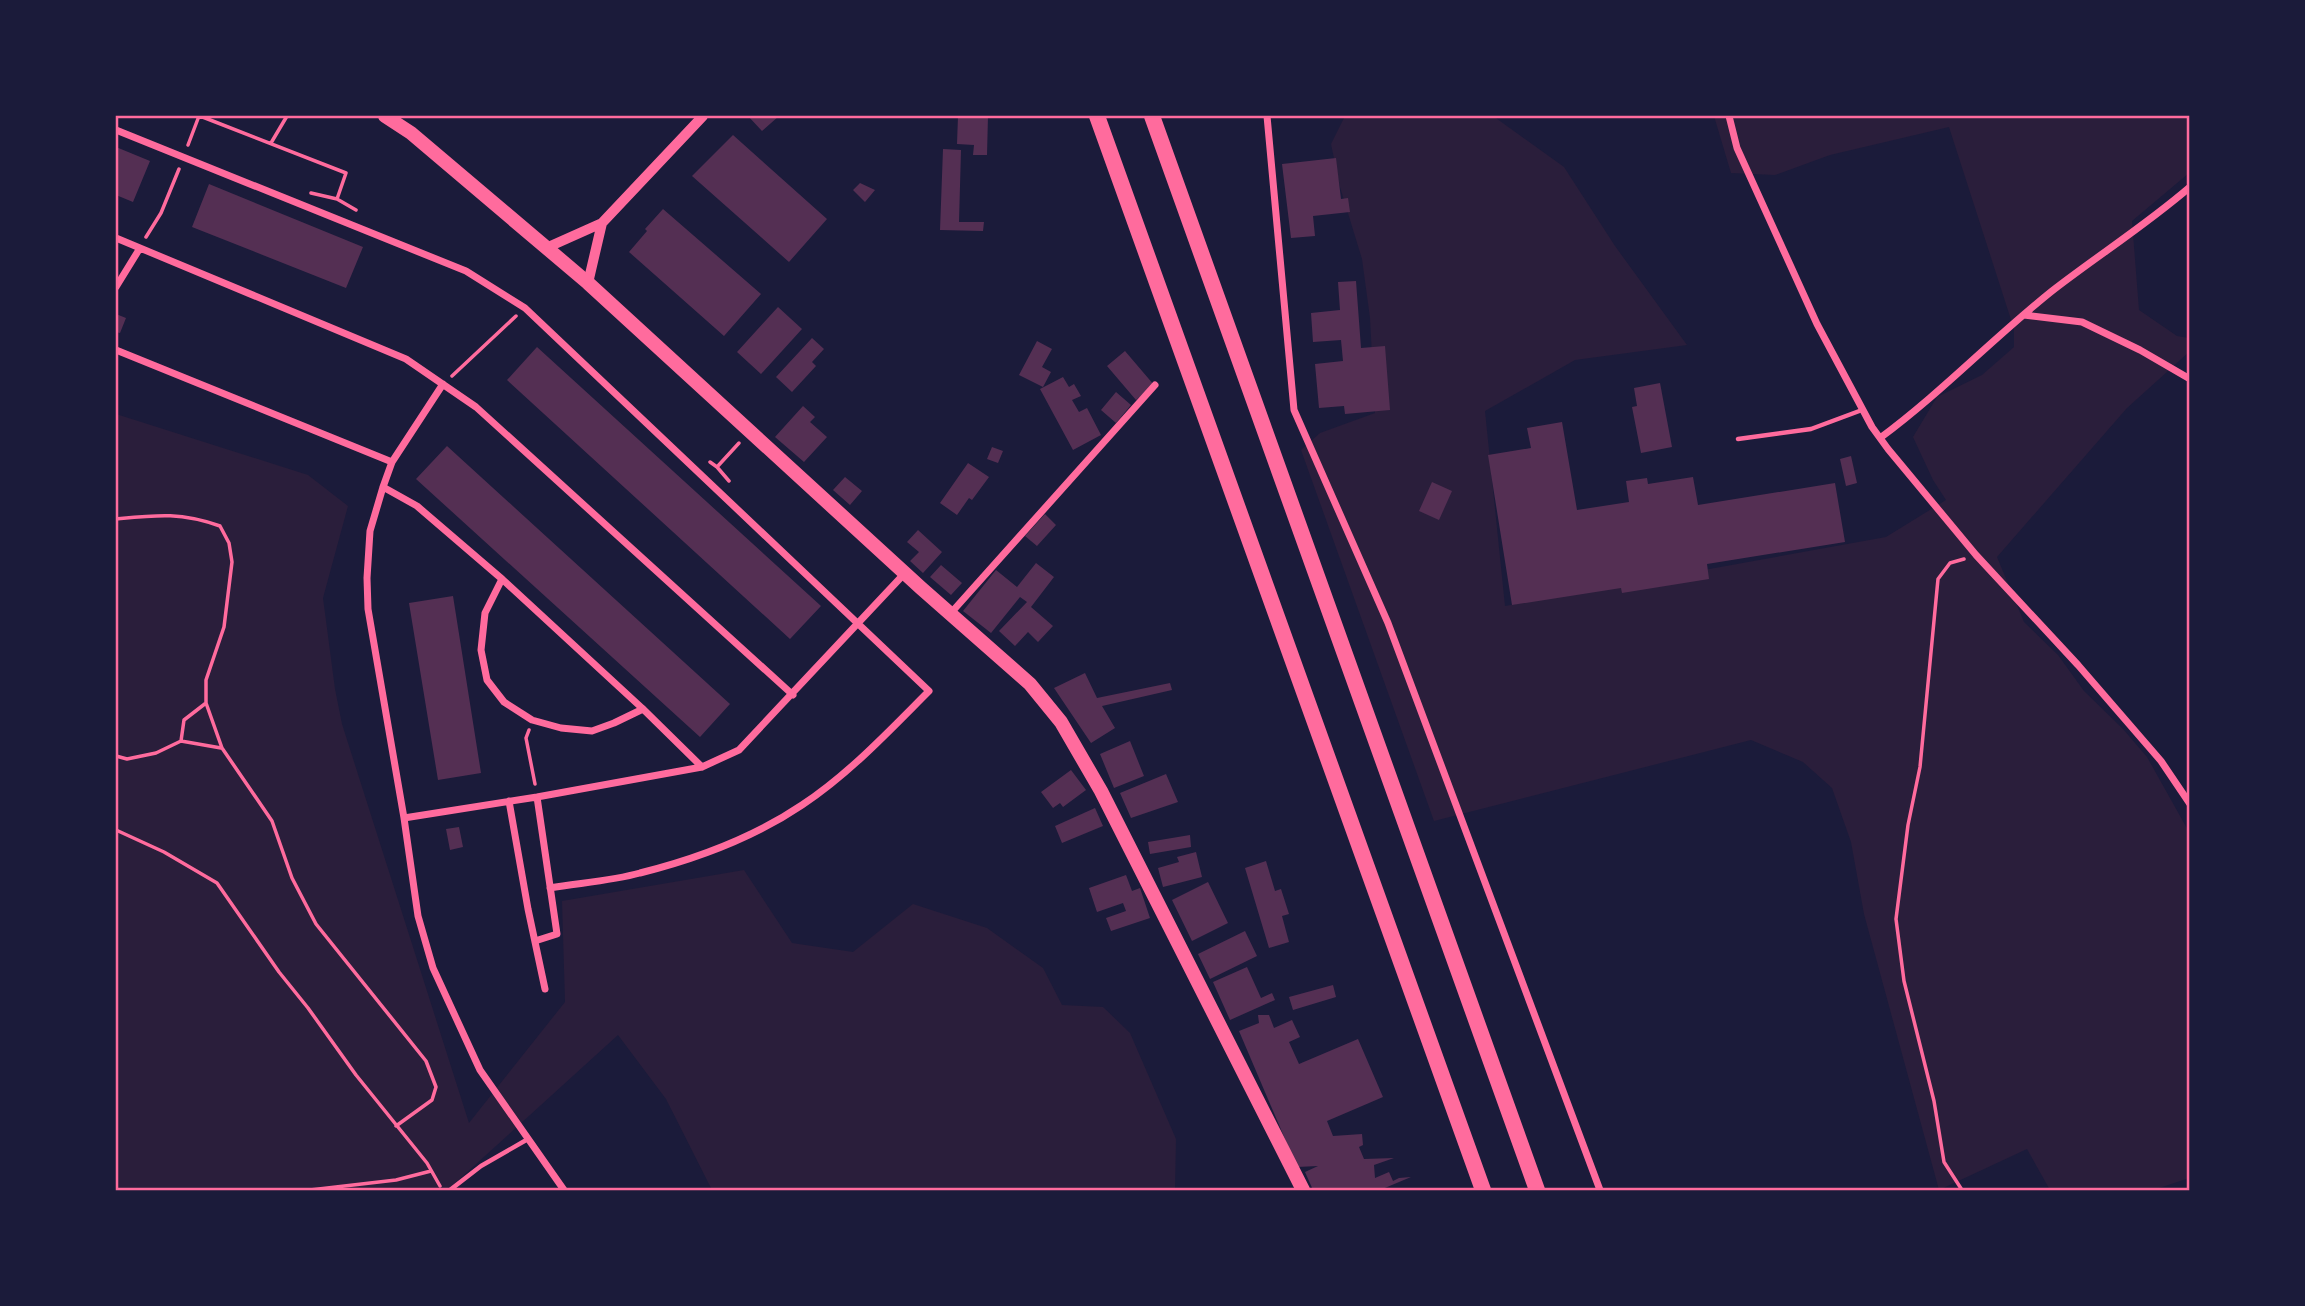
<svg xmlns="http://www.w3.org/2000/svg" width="2305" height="1306" font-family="'Libre Baskerville',serif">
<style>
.green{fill:#2a1e3b}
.building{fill:#542f53}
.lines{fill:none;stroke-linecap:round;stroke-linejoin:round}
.path{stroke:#ff6b9d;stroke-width:3.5}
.service{stroke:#ff6b9d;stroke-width:4.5}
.minor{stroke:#ff6b9d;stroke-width:7}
.tertiary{stroke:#ff6b9d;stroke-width:10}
.primary{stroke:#ff6b9d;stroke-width:14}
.motorway{stroke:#ff6b9d;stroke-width:16}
.neatline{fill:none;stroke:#ff6b9d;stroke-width:2.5}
</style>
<rect width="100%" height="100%" fill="#1b1b3a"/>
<path class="green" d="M1345,116H1493L1564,167L1615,246L1687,345L1575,360L1485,411L1505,606L1886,537L1946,500L1933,480L1913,437L1937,397L1982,375L2014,347V329L1949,127L1830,155L1775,175L1731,173L1714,116H2189V173L2132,221L2139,310L2177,336L2189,338V352L2127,408L1997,557L2024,622L2058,655L2084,691L2123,729L2147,757L2189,832V1178L2153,1190H2050L2027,1149L1939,1190L1864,914L1851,842L1832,788L1803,762L1751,740L1434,821L1301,450L1320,433L1375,413L1370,318L1362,259L1340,187L1331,144Z
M116,414L308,475L348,506L323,598L335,689L342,724L469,1123L565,1002L562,901L744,870L792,943L853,952L913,904L987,928L1043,968L1062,1005L1103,1007L1130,1033L1176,1139L1175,1190H712L666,1099L618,1035L453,1185L456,1190H116Z"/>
<path class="building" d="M748,116H779L762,131Z
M958,116H988L987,155H973L974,145L957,144Z
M733,135L827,219L789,262L692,176Z
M116,147L150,161L133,202L116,195Z
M943,149L961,150L959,222H984L983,231L940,230Z
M1336,158L1341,199L1348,198L1350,212L1313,216L1315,236L1291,238L1282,164Z
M860,183L875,190L865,202L853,190Z
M209,184L363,247L346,288L192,227Z
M663,209L761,294L724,336L629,252L647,231L645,229Z
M1356,281L1361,348L1385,346L1390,410L1345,414L1344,406L1319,408L1315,364L1343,361L1341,340L1313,342L1311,313L1340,310L1338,282Z
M778,307L802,329L761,374L737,352Z
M116,314L126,318L120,333L116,332Z
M812,338L824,349L812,362L816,366L792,392L776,377Z
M1037,341L1052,349L1042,367L1051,372L1043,387L1019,375Z
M537,347L821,606L790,639L507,380Z
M1125,351L1154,385L1136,400L1107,366Z
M1063,377L1069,387L1074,384L1081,396L1072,400L1079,412L1087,408L1101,435L1073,450L1040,389Z
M1660,383L1672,447L1641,453L1632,407L1637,406L1634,388Z
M1116,392L1131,405L1116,423L1101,410Z
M803,406L815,417L810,422L827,437L804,462L775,437Z
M1562,422L1577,510L1629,502L1626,481L1647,478L1648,484L1693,477L1698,505L1835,483L1845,542L1707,564L1709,579L1622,593L1621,588L1512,605L1488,455L1531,448L1527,428Z
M447,446L730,704L700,737L416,479Z
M992,447L1003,451L998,463L987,459Z
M1851,456L1857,483L1846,486L1840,459Z
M968,463L989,477L972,500L969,498L957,515L940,503Z
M845,477L862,491L850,505L833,490Z
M1432,482L1452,491L1439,520L1419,511Z
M1045,514L1056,525L1037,546L1025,536Z
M918,530L942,552L923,573L910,561L919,552L907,542Z
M1036,563L1054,577L1031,607L1053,626L1038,642L1028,632L1015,646L999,631L1027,602L1020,597L991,633L963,611L996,570L1017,587Z
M941,565L962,583L951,595L930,577Z
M453,596L481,773L438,780L409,603Z
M1085,673L1097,698L1170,683L1172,690L1102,706L1115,728L1091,743L1054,688Z
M1130,741L1144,776L1114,788L1100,754Z
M1071,770L1086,790L1063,807L1060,803L1053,808L1041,792Z
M1166,774L1178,802L1131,818L1120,793Z
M1095,808L1103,826L1062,843L1055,826Z
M459,827L463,847L450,850L446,829Z
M1190,835L1191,847L1150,854L1148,842Z
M1196,852L1202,877L1163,887L1158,868L1179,862L1177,857Z
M1266,861L1275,891L1281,889L1289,914L1282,916L1289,942L1269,948L1245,868Z
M1126,875L1132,891L1140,888L1150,918L1111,931L1106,918L1126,911L1123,903L1097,912L1089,888Z
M1208,882L1228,923L1192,941L1172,900Z
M1245,931L1257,956L1210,979L1198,954Z
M1247,967L1261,998L1272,993L1275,1000L1230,1020L1213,982Z
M1333,985L1336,997L1293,1010L1289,997Z
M1258,1015H1269L1274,1028L1292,1020L1300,1037L1289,1042L1299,1064L1358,1039L1383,1097L1327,1121L1333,1136L1362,1134L1363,1145L1359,1147L1364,1159L1394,1158L1374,1165L1375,1178L1389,1172L1393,1181L1399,1178L1411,1177L1380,1190H1313L1305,1172L1318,1166L1297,1167L1239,1031L1259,1023Z"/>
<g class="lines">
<path class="path" d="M200,116L346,173L337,199L311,193
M271,143L287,116
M188,145L199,116
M337,199L356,210
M146,237L161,213L179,169
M452,376L516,316
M710,462L717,467L739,443
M717,467L729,481
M116,519C157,515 180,512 220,526L229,543L232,562L224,627L206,680V703L222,748L272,821L292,878L316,924L426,1061L436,1087L432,1100L396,1126
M529,730L526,738L535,784
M181,741L184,720L206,703
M116,756L127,759L156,753L181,741L221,748
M116,830L164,852L217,883L279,972L308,1008L356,1075L427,1163L440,1186
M310,1190L396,1180L431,1171
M1962,1190L1944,1162L1934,1101L1904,981L1896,919L1908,825L1920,767L1938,579L1950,563L1964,559"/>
<path class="service" d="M1738,439L1811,429L1862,410
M450,1190L481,1166L528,1139"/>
<path class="minor" d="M1267,116L1294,410L1388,623L1600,1190
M1729,116L1737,148L1817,324L1872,427L1888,449L1976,555L2078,665L2161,761L2190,804
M116,130L466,271L525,308L929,691C889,731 849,774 802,805C753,838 696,859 640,873C611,881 579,883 550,888
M116,238L406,359L476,407L793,695
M116,287L140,248
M2024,315L2082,322L2140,350L2190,379
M116,350L392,462
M443,384L392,462L383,487L370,531L367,578L368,609L404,818L418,916L433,968L480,1070L564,1190
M1880,438C1941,393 1993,338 2052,291C2097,256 2146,225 2190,187
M383,487L417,506L502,579L643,709L702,767
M502,579L485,613L481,650L487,680L504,702L532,720L561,728L592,731L614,723L643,709
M950,614L1155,385
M509,801L528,909L545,989
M404,818L537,797L702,767L739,750L905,573
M535,941L557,934L537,797"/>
<path class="tertiary" d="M546,248L602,223L703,116
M588,283L602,223"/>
<path class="primary" d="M385,116L411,133L588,283L921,588L1030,684L1061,722L1101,791L1303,1190"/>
<path class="motorway" d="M1097,116L1483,1190
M1152,116L1537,1190"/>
</g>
<rect width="2305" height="1306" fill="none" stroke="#1b1b3a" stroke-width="234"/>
<rect x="117" y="117" width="2071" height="1072" class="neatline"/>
</svg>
